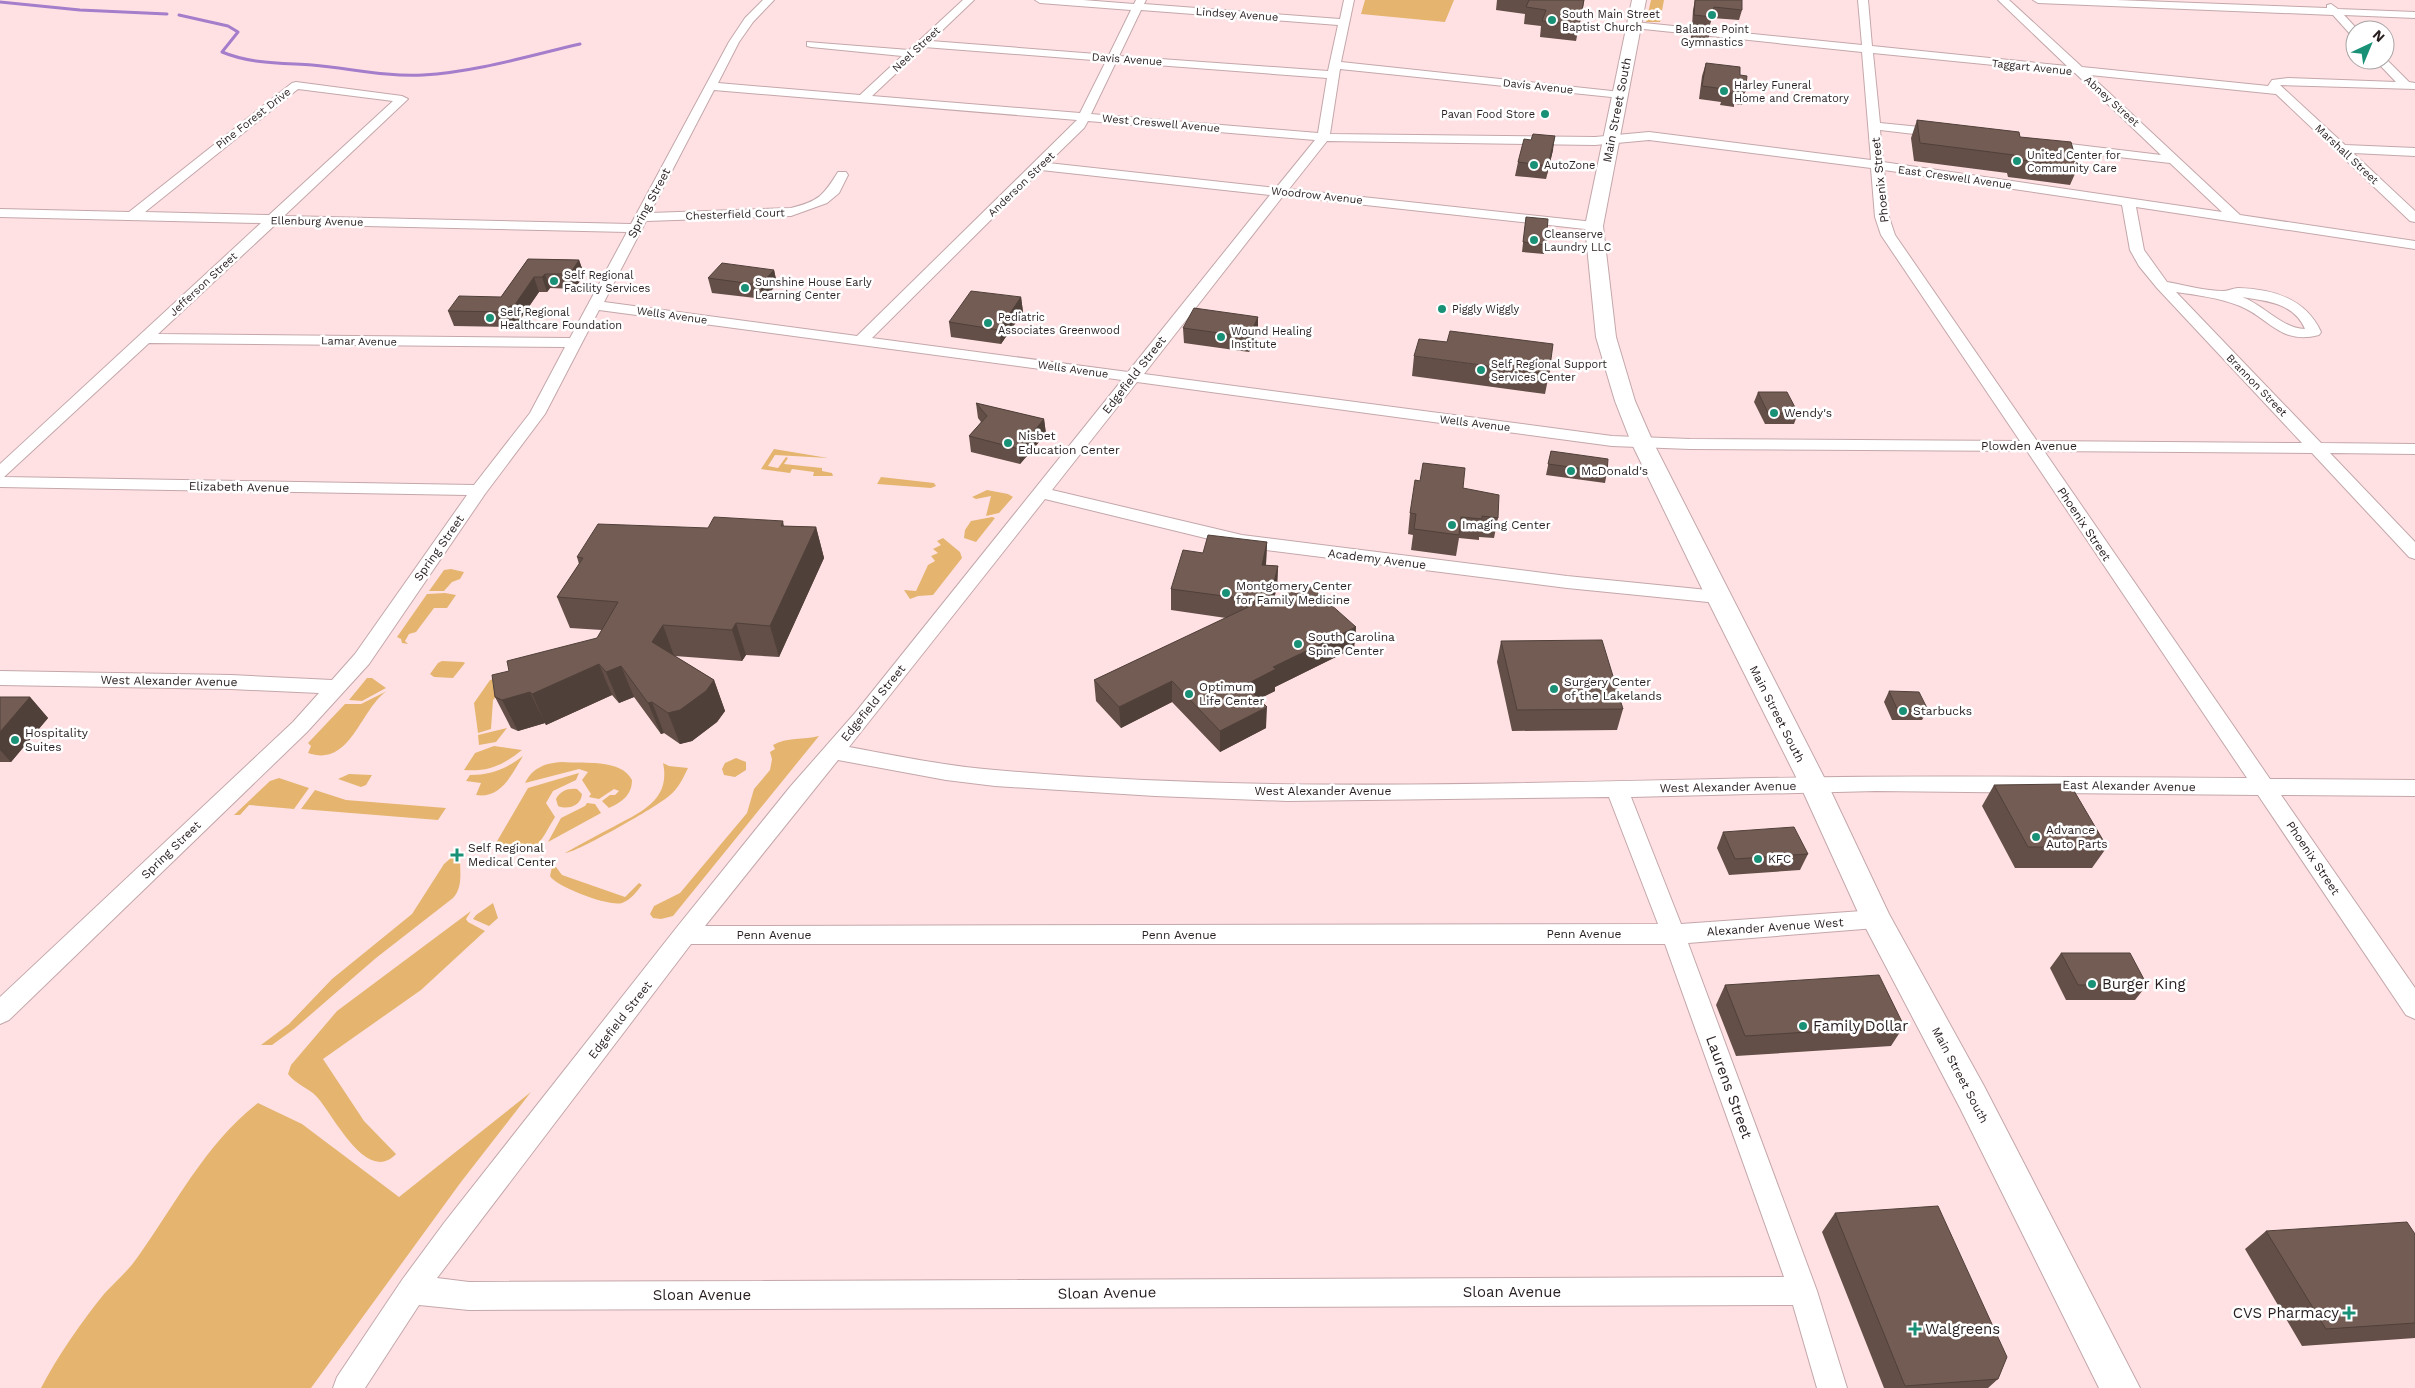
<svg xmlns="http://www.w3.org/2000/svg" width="2415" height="1388" font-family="'Work Sans',sans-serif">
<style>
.green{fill:#e5b570}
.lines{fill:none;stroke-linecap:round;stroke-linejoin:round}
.stream{stroke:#a47dcb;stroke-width:3}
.minor-casing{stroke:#c4a7aa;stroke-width:2}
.major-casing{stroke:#c4a7aa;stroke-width:2}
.minor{fill:#fff;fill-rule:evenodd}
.major{fill:#fff;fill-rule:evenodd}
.wall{fill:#634f47}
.shaded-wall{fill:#50403a}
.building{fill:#735c53;stroke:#50403a}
.poi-dot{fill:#199176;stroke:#fff;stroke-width:2}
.labels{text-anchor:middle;stroke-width:5;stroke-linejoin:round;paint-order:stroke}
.far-street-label{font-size:11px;fill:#281e1f;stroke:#fff}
.far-poi-label{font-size:11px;fill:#281e1f;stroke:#fff;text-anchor:start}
.street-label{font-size:12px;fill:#281e1f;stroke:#fff}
.poi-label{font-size:12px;fill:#281e1f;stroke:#fff;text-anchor:start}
.near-poi-label{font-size:15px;fill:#281e1f;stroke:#fff;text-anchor:start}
.near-street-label{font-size:15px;fill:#281e1f;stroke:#fff}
</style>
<rect width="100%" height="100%" fill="#ffe1e4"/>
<path class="green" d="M1365,0H1454L1445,22L1361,14Z
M1651,0H1664L1660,22H1646Z
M774,449L828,458L775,455L768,466L778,468L786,457L788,458L784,464L822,468V471L832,473L833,476H813L814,472L792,469L790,473L761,469Z
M881,477L934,483L936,486L931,488L877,484Z
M987,490L1008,494L1013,497L999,513L986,516L991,496L976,499L972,497Z
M992,517L995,518L976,542L964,538L965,530L971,521Z
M943,538L960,552L962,558L933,595L918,596L910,599L904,590L916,591L928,565L935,561L931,556L938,553L933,549L941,545L937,541Z
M451,569L464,572L460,579L452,582L444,591H429L444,570Z
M445,593L456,595L447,608H434L416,632L409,634L405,641L408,644L402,643L401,639L397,637L427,594Z
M442,661L463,662L465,663L453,678L434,677L430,674L438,663Z
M367,678H372L386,688L362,701L349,700Z
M497,678L500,693L493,700L491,729L478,733L474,703L490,680Z
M387,691C360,709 351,768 308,753L311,746L308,743L345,704H361Z
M507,728L496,742L479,745L478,735Z
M819,736L673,916L661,919L653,918L650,914L654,906L680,893L747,813L754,789L770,770L772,759L770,752L775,749L773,745C786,737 804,740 819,736Z
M494,746L522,750C503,765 489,772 464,770L475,753Z
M523,756C512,774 501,799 476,795L481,783L466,781L470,775C491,775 506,769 523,756Z
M736,758L746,762V770L735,777L724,775L722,769L725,763Z
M562,762C582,764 621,758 632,780C632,795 622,802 609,808L602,801L610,795H615L619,791L614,789L599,799L589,797L591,794L582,780L588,772L579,769L525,783C533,767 546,763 562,762Z
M663,763L669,766L688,768C683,778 679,788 669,796C658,806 576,853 565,853C581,844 597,835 613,827C641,812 671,800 663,763Z
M579,773L576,780L553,791L546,803L555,817C542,838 536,859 506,852C500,851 496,848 496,843L528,788Z
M349,774L372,775L366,785L361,787L338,779Z
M279,778L309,788L294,809L249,805L240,815H234L270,781Z
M577,789L582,794C581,806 568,810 558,806L556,799C560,791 568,788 577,789Z
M315,790L346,800L446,808L438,820L301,809Z
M587,803L595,804L601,813L548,842L561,818L585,806Z
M452,857L460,859C460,872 463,887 453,898L376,958L294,1029L272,1045H261L289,1024L332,979L412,914L444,864Z
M552,867H556L562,875L625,897L639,883L642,885C637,891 631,900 622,903C610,907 556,887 550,876Z
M493,903L498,918L489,926L473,919L476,915Z
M471,911L466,919L468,922L485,931L421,990L323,1059L364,1121L396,1154C367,1185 334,1116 317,1097C309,1088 295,1084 288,1074L291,1065L337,1011Z
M531,1092L461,1182L311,1388H41C57,1357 82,1321 104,1294C115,1282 128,1271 137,1258C175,1205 206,1143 258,1103L302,1124L399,1197Z"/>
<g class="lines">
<path class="stream" d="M0,2L80,10L167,14
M179,15L228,26L238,32L222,52C251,64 281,63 312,65C349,68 385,77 423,75C476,72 528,56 580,44"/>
<defs>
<path id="minor" d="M763,0H774L753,22L739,42L718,83L860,95L902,56L811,47L807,46V42L909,50L963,0H974L931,41L1109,55L1131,10L1040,3L1035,0H1083L1134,4L1136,0H1146L1144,4L1340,19L1344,0H1354L1341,62L1621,92L1627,95L1621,98L1340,69L1330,134L1595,137L1649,132L1871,160L1862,52L1634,28L1629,25L1634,22L1862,45L1858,0H1868L1872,46L2067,66L1998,0H2009L2082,67L2268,86L2272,80L2288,78L2396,82L2375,60H2385V58L2409,82L2415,83V89L2280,85L2345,145L2415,148V156L2353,153L2415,211V222L2410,221L2276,94L2090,75L2240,215L2415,241V249L2136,207L2144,250L2167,282C2185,285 2205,291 2224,291C2229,291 2233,288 2238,288C2274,289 2306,299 2321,332L2319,335C2280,345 2271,319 2240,306C2219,298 2198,295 2176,292L2321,443L2415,444V454L2330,453L2415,542V559L2409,557L2312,453L2044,451L2270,779L2415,780V796L2281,795L2415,988V1019L2406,1015L2258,795L1876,791L1631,797L1681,924L1876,910L1884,912L1888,919L1884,926L1876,928L1688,943L1817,1291L1847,1388H1817L1793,1305L469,1310L419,1305L365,1388H333L337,1377L402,1280L444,1223L677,927L790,787L855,713L1122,380L599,310L545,414L485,494L369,664L307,732L9,1020L0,1024V997L293,722L319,693L231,689L0,685V671L231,675L332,680L355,654L467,495L0,487V464L261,223L0,217V209L129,212L292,83L296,82L402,96L408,99L284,216L631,224L729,42L745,18ZM1141,10L1338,25L1328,71L1119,56ZM924,47L1106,61L1080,113L872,96ZM1873,53L2075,73L2161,155L2045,141L2039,145L2041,148L2170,163L2222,212L1883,162L1880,130L1940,137L1946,133L1940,129L1880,123ZM1116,62L1327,78L1318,133L1091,114ZM298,89L393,101L269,215L145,212ZM714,90L1077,120L857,336L604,302L646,221L791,216L827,203L839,193L848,175L846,172H838C823,196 819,201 791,208L650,213ZM1088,121L1315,140L1276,188L1048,163L1084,128ZM1649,140L1871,168L1875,217L1881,235L2020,441L1690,439L1612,436L1144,374L1283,196L1594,230L1601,226L1594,222L1289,189L1327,141L1595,145ZM1041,170L1270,195L1128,372L872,338ZM1884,170L2122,205L2130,250L2139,266L2157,288L2302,443L2037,441L1895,235L1889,217ZM276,224L627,232L570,338L158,334ZM2242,297C2267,301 2294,303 2305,329C2281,328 2264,305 2242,297ZM149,343L565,347L530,413L474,485L4,477ZM1137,382L1612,446L1690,449L2027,451L2247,778C2071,777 1895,775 1719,779C1478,784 1236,792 995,770C946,766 898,756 849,747L1045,499L1242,547L1567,588L1718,603L1725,601L1727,597L1725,593L1718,591L1567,576L1242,535L1052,490ZM838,760L946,780L995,786L1155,796L1287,801L1609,797L1658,924L705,926ZM691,944H1665L1784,1277L469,1282L437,1278Z
M2033,0H2116L2327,8V5L2331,4L2338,9L2415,12V18L2344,15L2358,30H2355V36L2351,35L2333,15L2038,3Z"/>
<path id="major" d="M1632,0H1646L1603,226L1616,337L1635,401L1653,442L1828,785L1889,914L1984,1086L2140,1388H2099L1960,1108L1861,919L1800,785L1706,597L1631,442L1615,401L1596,337L1585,226Z"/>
</defs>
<use href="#minor" class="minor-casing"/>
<use href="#major" class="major-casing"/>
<use href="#minor" class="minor"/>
<use href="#major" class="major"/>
</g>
<path class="wall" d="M1497,0H1584L1576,41L1540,37L1541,26L1524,24L1525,14L1496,10Z
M1695,0L1742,10L1739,20L1712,18L1709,28L1692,26L1693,10Z
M1693,28L1708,38L1706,47L1690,45L1691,36Z
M1706,63L1740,75L1745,92L1742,105L1734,104V107L1720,105L1721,102L1699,99L1702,76Z
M1917,120L2020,137L2078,167L2070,185L2008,177L2007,173L1914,161L1911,138Z
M1531,140L1553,150L1546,179L1515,176L1518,162Z
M1526,217L1546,245L1544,254L1522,252Z
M528,259L579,260L584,274L575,289L550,288L547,292H539L519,321H516L512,327L454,326L448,311L501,297Z
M774,270L777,284L764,299L712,293L708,278Z
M1021,297L1023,312L1001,344L951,337L949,322Z
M1258,317V332L1249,352L1184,343L1183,328Z
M1414,356L1549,374L1545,394L1412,376Z
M1758,392L1798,413L1794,424H1765L1754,402Z
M976,403L1044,419L1046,434L1020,464L971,452L969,436L981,422L978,418Z
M1551,451L1607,472L1605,483L1546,475Z
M1463,488L1498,518L1494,538L1479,537V540L1459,538L1456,556L1411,550L1413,535L1408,534L1410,513Z
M783,521L784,526L816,527L824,558L779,657L746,655L742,661L675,656L714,680L725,711L717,722L692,741L680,744L664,733L661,734L634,697L619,703L612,695L546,725L545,723L518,731L511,728L495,697L509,671L597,638L602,630L570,628L557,597L579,564L577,557L708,528Z
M1267,542L1266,565L1278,566L1277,587L1273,601L1296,594L1356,627L1354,648L1275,687V691L1259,699L1266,728L1220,752L1172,702L1121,728L1096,701L1094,680L1226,618L1171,610V589L1203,553Z
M1501,641L1623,709L1617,730L1512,731L1497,662Z
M1889,691L1928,710L1922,720H1892L1884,702Z
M0,697H30L48,718L11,762H0Z
M1994,785L2107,847L2092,868H2015L1982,806Z
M1723,832L1808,854L1800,870L1729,875L1717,848Z
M2061,953L2147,985L2135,1000H2066L2050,968Z
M1725,985L1904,1026L1891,1046L1736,1056L1716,1005Z
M1835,1213L1998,1379L1988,1388H1884L1822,1232Z
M2266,1231L2415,1234V1338L2302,1346L2245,1249Z"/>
<path class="shaded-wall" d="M1584,0L1583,8L1576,41L1579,25Z
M1555,136L1553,150L1546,179L1548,166Z
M579,260L584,274L575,289L570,274Z
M774,270L777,284L764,299L760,285Z
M545,274L550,288L547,292L542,277Z
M534,277L539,292L519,321L514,306Z
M1021,297L1023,312L1001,344L999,330Z
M510,306L516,321L512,327L506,312Z
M1258,317V332L1249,352V337Z
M1044,419L1046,434L1020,464L1019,449Z
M816,527L824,558L779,657L770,626Z
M1267,542L1266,563L1261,586L1262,565Z
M1278,566L1277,587L1268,624L1269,603Z
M736,623L746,655L742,661L732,630Z
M663,625L674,656L652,642Z
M1356,627L1354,648L1275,687V691L1244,706L1245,685L1273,667Z
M599,664L612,695L546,725L532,694Z
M621,666L634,697L619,703L606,672Z
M714,680L725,711L717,722L692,741L680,744L668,713Z
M1172,681V702L1121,728L1119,707Z
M530,692L545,723L518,731L502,700Z
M30,697L48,718L11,762L0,750V732Z
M652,702L664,733L661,734L648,703Z
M1267,707L1266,728L1220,752V731Z"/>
<path class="building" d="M1529,0H1584L1579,25L1542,21L1546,10L1526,7Z
M1695,0H1742V10L1714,7L1712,17L1694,15Z
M1693,28L1710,29L1708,38L1692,37Z
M1706,63L1740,67V75L1747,76L1745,92L1737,91V94L1724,92V89L1702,86Z
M1917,120L2019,132L2020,137L2071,142L2078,167L2015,159L2014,155L1920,143Z
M1533,134L1555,136L1548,166L1518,162L1524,139L1531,140Z
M1526,217L1548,219L1546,245L1523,242Z
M528,259L579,260L570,274H545L542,277H534L514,306H510L506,312L448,311L459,296L501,297Z
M722,263L774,270L760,285L708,278Z
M971,291L1021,297L999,330L949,322Z
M1194,308L1258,317L1249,337L1183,328Z
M1450,331L1553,344L1549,374L1414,356L1419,339L1447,342Z
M1758,392H1787L1798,413H1768Z
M976,403L1044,419L1019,449L969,436L987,416Z
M1551,451L1608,459L1607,472L1548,464Z
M1423,463L1465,468L1463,488L1499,495L1498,518L1482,516V519L1461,517L1459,535L1414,529L1416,514L1410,513L1415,480L1420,481Z
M714,517L783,521L781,526L816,527L770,626L736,623L732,630L663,625L652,642L714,680L706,691L680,710L668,713L652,702L648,703L621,666L606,672L599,664L532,694L530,692L502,700L495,697L492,675L509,671L507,661L597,638L618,602L557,597L583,558L577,557L598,524L708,528Z
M1208,535L1267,542L1262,565L1278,566L1269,603L1292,591L1296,594L1311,587L1356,627L1273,667L1276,669L1245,685L1267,707L1220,731L1172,681L1119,707L1094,680L1261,601L1171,589L1183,550L1203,553Z
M1602,640L1623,709L1517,710L1501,641Z
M1889,691L1919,692L1928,710L1897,709Z
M0,697H30L0,732Z
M2070,784L2107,847H2028L1994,785Z
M1794,827L1808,854L1735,859L1723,832Z
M2061,953H2130L2147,985H2078Z
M1879,975L1904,1026L1745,1036L1725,985Z
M1938,1206L2007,1357L1998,1379L1905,1386L1835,1213Z
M2407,1222L2415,1234V1323L2326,1329L2266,1231Z"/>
<g class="poi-dot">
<circle cx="1712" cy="15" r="5"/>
<circle cx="1552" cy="20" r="5"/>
<circle cx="1724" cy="91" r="5"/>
<circle cx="1545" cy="114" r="5"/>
<circle cx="2017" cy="161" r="5"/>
<circle cx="1534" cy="165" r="5"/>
<circle cx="1534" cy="240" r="5"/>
<circle cx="554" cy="281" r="5"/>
<circle cx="745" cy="288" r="5"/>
<circle cx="1442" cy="309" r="5"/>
<circle cx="490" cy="318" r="5"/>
<circle cx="988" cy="323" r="5"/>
<circle cx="1221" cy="337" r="5"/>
<circle cx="1481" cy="370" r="5"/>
<circle cx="1774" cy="413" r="5"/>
<circle cx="1008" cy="443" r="5"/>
<circle cx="1571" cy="471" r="5"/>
<circle cx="1452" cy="525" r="5"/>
<circle cx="1226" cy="593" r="5"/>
<circle cx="1298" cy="644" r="5"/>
<circle cx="1554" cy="689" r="5"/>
<circle cx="1189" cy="694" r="5"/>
<circle cx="1903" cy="711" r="5"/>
<circle cx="15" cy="740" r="5"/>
<circle cx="2036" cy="837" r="5"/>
<path d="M454.5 847.5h5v5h5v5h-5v5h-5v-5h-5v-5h5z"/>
<circle cx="1758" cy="859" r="5"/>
<circle cx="2092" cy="984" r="5"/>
<circle cx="1803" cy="1026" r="5"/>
<path d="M2346.5 1305.5h5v5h5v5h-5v5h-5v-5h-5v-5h5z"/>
<path d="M1912.5 1321.5h5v5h5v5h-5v5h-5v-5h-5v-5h5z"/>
</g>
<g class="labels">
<g class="far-street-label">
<text transform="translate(1237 14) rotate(4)" y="4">Lindsey Avenue</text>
<text transform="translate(916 49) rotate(-43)" y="4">Neel Street</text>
<text transform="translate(1127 59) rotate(4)" y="4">Davis Avenue</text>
<text transform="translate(2032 67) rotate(6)" y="4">Taggart Avenue</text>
<text transform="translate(1538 86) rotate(6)" y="4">Davis Avenue</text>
<text transform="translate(2112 101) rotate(42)" y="4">Abney Street</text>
<text transform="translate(253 118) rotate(-38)" y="4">Pine Forest Drive</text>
<text transform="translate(1161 123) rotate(5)" y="4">West Creswell Avenue</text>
<text transform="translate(2347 154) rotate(43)" y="4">Marshall Street</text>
<text transform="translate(1955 177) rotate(8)" y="4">East Creswell Avenue</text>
<text transform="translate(1021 184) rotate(-44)" y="4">Anderson Street</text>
<text transform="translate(1317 195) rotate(6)" y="4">Woodrow Avenue</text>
<text transform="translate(735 214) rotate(-2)" y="4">Chesterfield Court</text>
<text transform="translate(317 221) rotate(1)" y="4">Ellenburg Avenue</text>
<text transform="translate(203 284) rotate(-43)" y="4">Jefferson Street</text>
<text transform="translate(672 315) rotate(8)" y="4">Wells Avenue</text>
<text transform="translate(359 341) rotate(1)" y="4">Lamar Avenue</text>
<text transform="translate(1073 369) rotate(8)" y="4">Wells Avenue</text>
<text transform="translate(2257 385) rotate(46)" y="4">Brannon Street</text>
<text transform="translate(1475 423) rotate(7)" y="4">Wells Avenue</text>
</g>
<g class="far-poi-label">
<text x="1562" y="18">South Main Street<tspan x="1562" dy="13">Baptist Church</tspan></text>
<text x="1712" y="33" text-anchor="middle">Balance Point<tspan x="1712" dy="13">Gymnastics</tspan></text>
<text x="1734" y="89">Harley Funeral<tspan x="1734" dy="13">Home and Crematory</tspan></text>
<text x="1535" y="118" text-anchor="end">Pavan Food Store</text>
<text x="2027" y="159">United Center for<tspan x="2027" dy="13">Community Care</tspan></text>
<text x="1544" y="169">AutoZone</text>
<text x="1544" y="238">Cleanserve<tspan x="1544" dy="13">Laundry LLC</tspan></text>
<text x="564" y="279">Self Regional<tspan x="564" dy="13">Facility Services</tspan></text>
<text x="755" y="286">Sunshine House Early<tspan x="755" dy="13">Learning Center</tspan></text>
<text x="1452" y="313">Piggly Wiggly</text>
<text x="500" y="316">Self Regional<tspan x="500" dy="13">Healthcare Foundation</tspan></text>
<text x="998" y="321">Pediatric<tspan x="998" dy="13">Associates Greenwood</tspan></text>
<text x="1231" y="335">Wound Healing<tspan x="1231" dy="13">Institute</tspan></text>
<text x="1491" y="368">Self Regional Support<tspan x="1491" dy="13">Services Center</tspan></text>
</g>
<g class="street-label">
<text transform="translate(1617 110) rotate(-79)" y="4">Main Street South</text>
<text transform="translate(1880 180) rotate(-96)" y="4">Phoenix Street</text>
<text transform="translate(649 203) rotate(-62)" y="4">Spring Street</text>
<text transform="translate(1134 375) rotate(-52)" y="4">Edgefield Street</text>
<text x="2029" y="450">Plowden Avenue</text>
<text transform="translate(239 487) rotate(1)" y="4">Elizabeth Avenue</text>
<text transform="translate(2084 524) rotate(56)" y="4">Phoenix Street</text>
<text transform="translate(439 548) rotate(-55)" y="4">Spring Street</text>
<text transform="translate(1377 559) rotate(7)" y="4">Academy Avenue</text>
<text transform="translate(169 681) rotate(1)" y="4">West Alexander Avenue</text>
<text transform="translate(873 703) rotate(-51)" y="4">Edgefield Street</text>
<text transform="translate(1777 714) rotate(63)" y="4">Main Street South</text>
<text transform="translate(2129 786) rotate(1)" y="4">East Alexander Avenue</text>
<text transform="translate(1728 787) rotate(-1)" y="4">West Alexander Avenue</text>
<text x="1323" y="795">West Alexander Avenue</text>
<text transform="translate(171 850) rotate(-44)" y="4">Spring Street</text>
<text transform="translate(2313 858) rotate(56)" y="4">Phoenix Street</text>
<text transform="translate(1775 927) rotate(-4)" y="4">Alexander Avenue West</text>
<text x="1584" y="938">Penn Avenue</text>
<text x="774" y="939">Penn Avenue</text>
<text x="1179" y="939">Penn Avenue</text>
<text transform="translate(620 1020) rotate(-52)" y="4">Edgefield Street</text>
<text transform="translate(1960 1075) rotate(62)" y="4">Main Street South</text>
</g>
<g class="poi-label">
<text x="1784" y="417">Wendy's</text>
<text x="1018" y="440">Nisbet<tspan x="1018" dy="14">Education Center</tspan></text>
<text x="1581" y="475">McDonald's</text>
<text x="1462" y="529">Imaging Center</text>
<text x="1236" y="590">Montgomery Center<tspan x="1236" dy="14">for Family Medicine</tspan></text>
<text x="1308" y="641">South Carolina<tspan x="1308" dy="14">Spine Center</tspan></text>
<text x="1564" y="686">Surgery Center<tspan x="1564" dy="14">of the Lakelands</tspan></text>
<text x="1199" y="691">Optimum<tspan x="1199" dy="14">Life Center</tspan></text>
<text x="1913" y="715">Starbucks</text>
<text x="25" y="737">Hospitality<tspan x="25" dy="14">Suites</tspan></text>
<text x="2046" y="834">Advance<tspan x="2046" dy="14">Auto Parts</tspan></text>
<text x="468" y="852">Self Regional<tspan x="468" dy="14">Medical Center</tspan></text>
<text x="1768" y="863">KFC</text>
</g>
<g class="near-poi-label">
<text x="2102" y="989">Burger King</text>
<text x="1813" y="1031">Family Dollar</text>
<text x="2339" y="1318" text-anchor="end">CVS Pharmacy</text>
<text x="1925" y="1334">Walgreens</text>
</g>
<g class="near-street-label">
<text transform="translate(1729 1087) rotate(70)" y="5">Laurens Street</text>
<text x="1512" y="1297">Sloan Avenue</text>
<text transform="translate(1107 1293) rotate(-1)" y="5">Sloan Avenue</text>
<text x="702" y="1300">Sloan Avenue</text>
</g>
</g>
<g transform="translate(2370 45) rotate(44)"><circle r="24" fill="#ffffff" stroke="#a9a5a5"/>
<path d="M0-4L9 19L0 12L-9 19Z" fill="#199176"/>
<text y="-8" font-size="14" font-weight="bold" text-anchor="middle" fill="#281e1f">N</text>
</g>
</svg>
